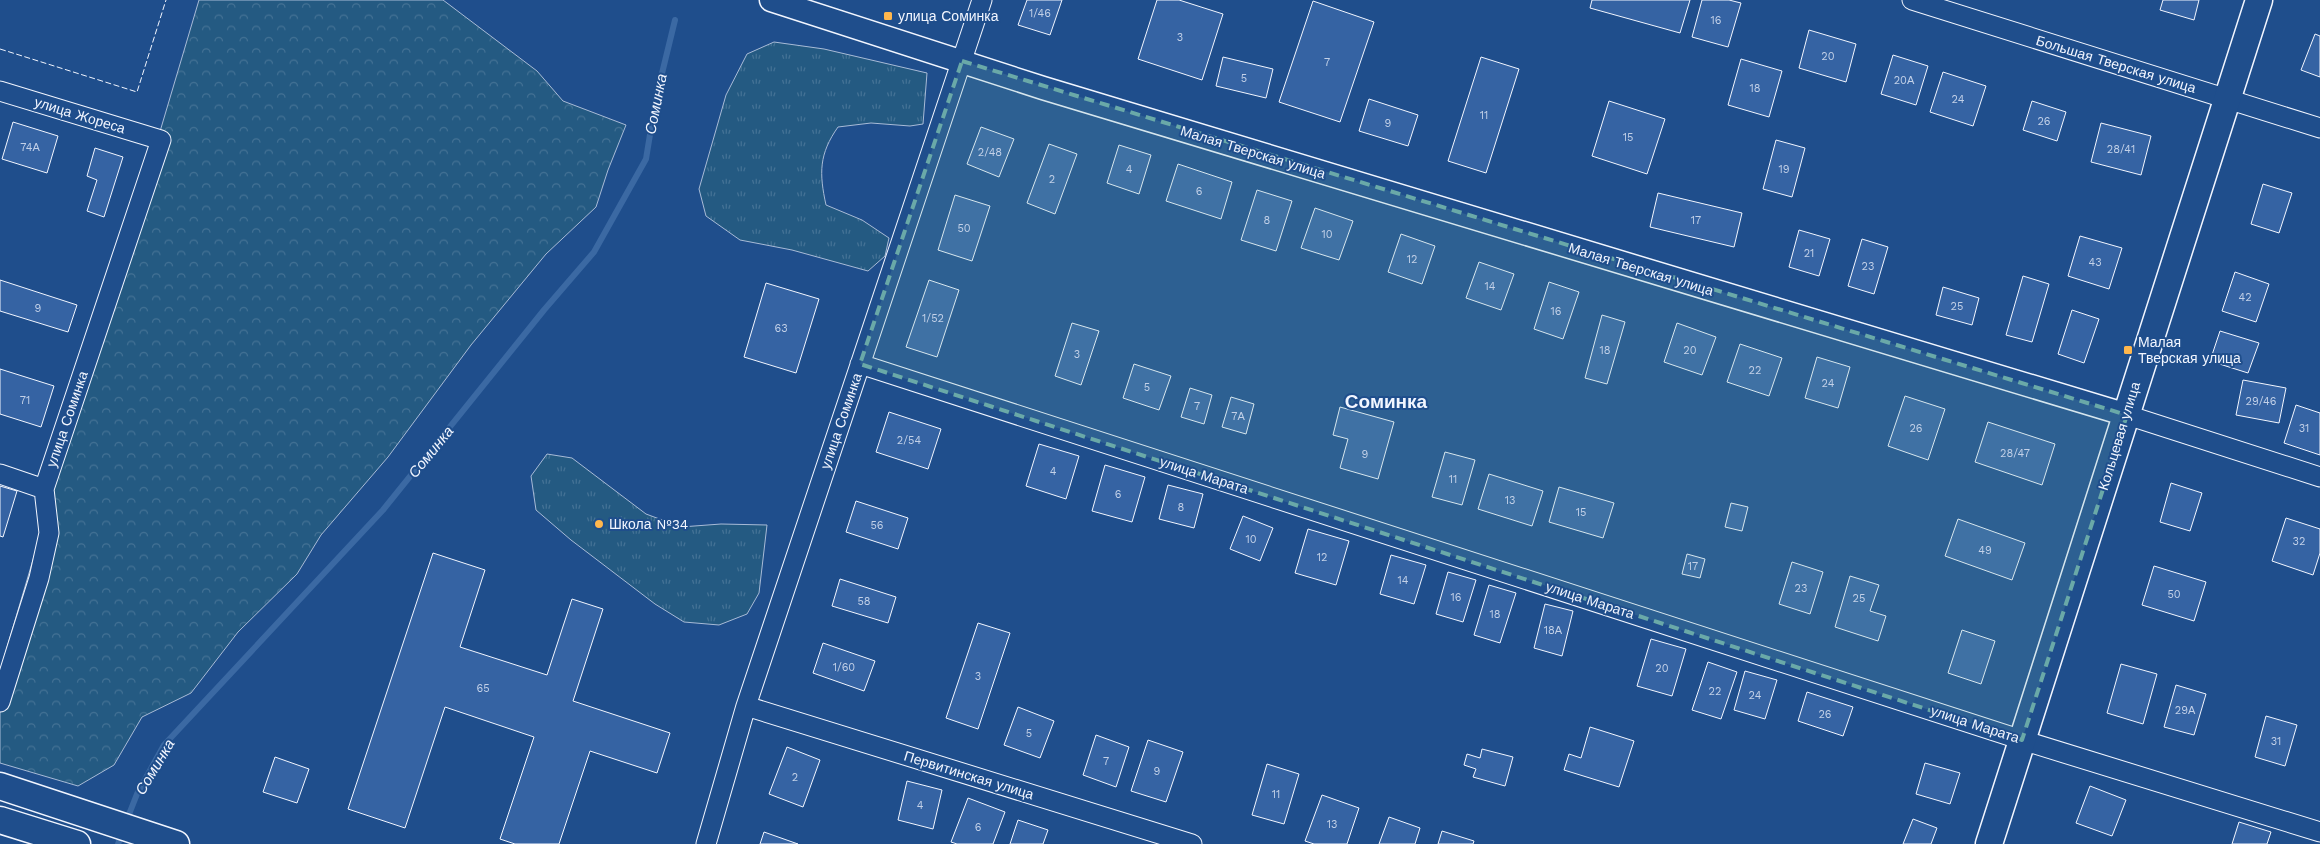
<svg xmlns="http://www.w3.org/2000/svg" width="2320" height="844" font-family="'Work Sans',sans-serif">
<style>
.grass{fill:url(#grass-tufts);stroke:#a8bbd7}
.forest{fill:url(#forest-crowns);stroke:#a8bbd7}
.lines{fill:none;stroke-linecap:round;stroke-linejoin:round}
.stream{stroke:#3b69a3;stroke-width:6}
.building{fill:#3563a3;stroke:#f2f6ff}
.minor-casing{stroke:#f2f6ff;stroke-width:21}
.tertiary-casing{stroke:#f2f6ff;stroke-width:25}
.secondary-casing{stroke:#f2f6ff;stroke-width:29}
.minor{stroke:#1f4e8c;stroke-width:19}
.tertiary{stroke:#1f4e8c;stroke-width:22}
.secondary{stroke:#1f4e8c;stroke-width:26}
.fence{stroke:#f2f6ff;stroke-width:1;stroke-dasharray:6 2.5;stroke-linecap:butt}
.marked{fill:#6aa9a8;fill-opacity:0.2;stroke:#6aa9a8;stroke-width:4;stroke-dasharray:10 6;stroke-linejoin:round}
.poi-dot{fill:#ffb74d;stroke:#1f4e8c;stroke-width:2}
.labels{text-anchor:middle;stroke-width:4;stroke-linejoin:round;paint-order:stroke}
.number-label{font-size:11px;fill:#c3d1e8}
.poi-label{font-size:14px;fill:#f2f6ff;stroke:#1f4e8c;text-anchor:start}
.street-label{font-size:14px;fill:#f2f6ff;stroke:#1f4e8c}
.water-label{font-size:15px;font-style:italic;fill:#f2f6ff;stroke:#1f4e8c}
.district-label{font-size:19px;font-weight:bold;fill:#f2f6ff;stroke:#1f4e8c}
</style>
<defs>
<pattern id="grass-tufts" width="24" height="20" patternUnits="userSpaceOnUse" patternTransform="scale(1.25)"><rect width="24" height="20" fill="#245a82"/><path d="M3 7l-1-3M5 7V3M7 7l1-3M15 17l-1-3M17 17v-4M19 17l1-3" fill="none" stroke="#447295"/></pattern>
<pattern id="forest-crowns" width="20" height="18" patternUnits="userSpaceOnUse" patternTransform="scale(1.25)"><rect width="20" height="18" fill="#245a82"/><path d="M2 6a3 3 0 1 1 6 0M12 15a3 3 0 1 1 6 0" fill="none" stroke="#447295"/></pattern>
</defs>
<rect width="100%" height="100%" fill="#1f4e8c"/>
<path class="grass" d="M774,42L824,49L927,73L923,124L910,126L871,123L838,127C819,154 819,173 826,205L862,220L889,238L885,256L868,271L792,250L740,240L706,216L699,189L726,95L747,54Z
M547,454L572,458L646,514L681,527L721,524L767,525L759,593L747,614L719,625L684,622L655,604L571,540L536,510L531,476Z"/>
<path class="forest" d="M199,0H443L537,71L563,101L626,125L608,170L596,207L546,254L471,345L388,457L321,535L297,574L238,632L191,693L142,717L114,765L78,786L0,763V671Z"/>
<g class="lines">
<path class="stream" d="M126,822L137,794L164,745L383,510L544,310L594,252L646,159L656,98L675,20
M118,844L123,831"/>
</g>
<path class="building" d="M1027,0H1062L1050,35L1018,25Z
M1157,0H1179L1223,14L1202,80L1138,59Z
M1592,0H1690L1680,33L1590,8Z
M1702,0H1729L1741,3L1728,47L1692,37Z
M2163,0H2199L2194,20L2160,10Z
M1313,1L1374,22L1340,122L1279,102Z
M1809,30L1856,44L1846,82L1799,68Z
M2315,34L2320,36V77L2301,70Z
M1893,55L1928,66L1916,105L1881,94Z
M1223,57L1273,69L1266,98L1216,86Z
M1481,57L1519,69L1486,173L1448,161Z
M1741,59L1782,71L1769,117L1728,105Z
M1943,72L1986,86L1973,126L1930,112Z
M1369,99L1418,115L1408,146L1359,131Z
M1609,101L1665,119L1647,174L1592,156Z
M2032,101L2066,112L2057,141L2023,130Z
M13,122L58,136L47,173L2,159Z
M2101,123L2151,136L2141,175L2091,162Z
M981,127L1014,139L999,177L967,164Z
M1776,140L1805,148L1792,197L1763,189Z
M1049,144L1077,154L1055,214L1027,203Z
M1119,145L1151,155L1139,194L1107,183Z
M95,148L123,157L104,217L87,211L97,180L87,176Z
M1178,164L1232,182L1221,219L1166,201Z
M2263,184L2292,193L2279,233L2251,224Z
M1257,190L1292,201L1276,251L1241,240Z
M1658,193L1742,213L1734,247L1650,227Z
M955,195L990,206L972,261L938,250Z
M1315,208L1353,221L1339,260L1301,248Z
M1799,230L1830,239L1819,276L1789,267Z
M1401,234L1435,246L1422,284L1388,272Z
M2080,236L2122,248L2109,289L2068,276Z
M1862,239L1888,247L1874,294L1848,286Z
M1479,262L1514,274L1501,310L1466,298Z
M2235,272L2269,284L2256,322L2222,311Z
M2023,276L2049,284L2032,342L2006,335Z
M0,280L77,305L68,332L0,311Z
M929,280L959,290L937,357L906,347Z
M1549,282L1579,292L1563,339L1534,329Z
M766,283L819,299L796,373L744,357Z
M1943,287L1979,298L1972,325L1936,315Z
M2072,310L2099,319L2084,363L2058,354Z
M1602,315L1625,322L1607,384L1585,378Z
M1072,323L1099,331L1081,385L1055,376Z
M1677,323L1716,337L1702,375L1664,362Z
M2220,331L2259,343L2248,373L2210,361Z
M1740,344L1782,358L1769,396L1727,382Z
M1817,357L1850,367L1838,408L1805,398Z
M1134,364L1171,376L1159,410L1123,398Z
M0,369L54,386L41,427L0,414Z
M2243,380L2286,388L2279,423L2236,415Z
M1190,388L1212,395L1204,424L1181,417Z
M1905,396L1945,409L1928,460L1888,446Z
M1231,397L1254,404L1246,434L1222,427Z
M2296,405L2320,413V455L2284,443Z
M1340,407L1394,422L1378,479L1340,468L1348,439L1333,435Z
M889,412L941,429L928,469L876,452Z
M1988,422L2055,444L2042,485L1975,462Z
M1039,444L1079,456L1066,499L1026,486Z
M1445,452L1475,460L1462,505L1432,497Z
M1105,465L1145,477L1132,522L1092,511Z
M1489,474L1543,491L1532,526L1478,509Z
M2171,483L2202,493L2190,531L2160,522Z
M1168,485L1203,494L1194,528L1159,519Z
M0,486L17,491L3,537L0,536Z
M1559,487L1614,503L1603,538L1549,522Z
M856,501L908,518L898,549L846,532Z
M1731,503L1748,507L1742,531L1725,527Z
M1243,516L1273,528L1260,561L1230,549Z
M2286,518L2320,529V553L2313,575L2272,561Z
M1958,519L2025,543L2012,580L1945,556Z
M1308,529L1349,541L1336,585L1295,573Z
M433,553L485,570L460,647L547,675L572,599L603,609L573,701L670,733L657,773L590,751L559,844H515L500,839L534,737L445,707L405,828L348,809Z
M1687,554L1705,559L1700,578L1682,574Z
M1391,555L1426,565L1414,604L1380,594Z
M1792,562L1823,572L1810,614L1779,604Z
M2154,566L2206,582L2194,621L2142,605Z
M1448,572L1476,580L1463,622L1436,614Z
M1850,576L1879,585L1870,611L1886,616L1878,641L1835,627Z
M840,579L896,597L888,623L832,606Z
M1489,585L1516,593L1500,643L1474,635Z
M1545,604L1573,611L1562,656L1534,648Z
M978,623L1010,633L978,729L946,718Z
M1962,630L1995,641L1981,684L1948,673Z
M1651,639L1686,649L1672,696L1637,686Z
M823,643L875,661L864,691L813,673Z
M1708,662L1737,672L1721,719L1692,710Z
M2121,664L2157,674L2143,724L2107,713Z
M1745,671L1777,680L1765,719L1734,710Z
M2176,685L2206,694L2194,735L2164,727Z
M1807,692L1853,707L1843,736L1798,721Z
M1018,707L1054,721L1040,758L1004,745Z
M2266,716L2297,725L2285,766L2255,757Z
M1590,727L1634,741L1619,787L1564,770L1569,754L1581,758Z
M1096,735L1129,747L1116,787L1083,775Z
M1148,740L1183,752L1166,802L1131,791Z
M787,747L820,760L803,807L769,794Z
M1482,749L1513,757L1505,786L1473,777L1476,769L1464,765L1467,754L1480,758Z
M275,757L309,769L297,803L263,792Z
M1925,763L1960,773L1950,804L1916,794Z
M1267,764L1299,774L1284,824L1252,815Z
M907,781L942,790L933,829L898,820Z
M2090,786L2126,800L2112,836L2076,823Z
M1322,795L1359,808L1347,844H1314L1305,841Z
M968,798L1005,812L993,844H957L951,842Z
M1389,817L1420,828L1415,844H1379Z
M1913,819L1937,828L1931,844H1903Z
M1018,820L1048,830L1043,844H1010Z
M2239,822L2271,832L2267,844H2232Z
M1442,831L1474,841L1473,844H1438Z
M764,832L798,844H760Z"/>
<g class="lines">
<defs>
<path id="minor" d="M1912,0L2320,128
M0,91L161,140L44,489L49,533L39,578L0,702
M860,364L2022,740L2320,832
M2127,415L2320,477
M0,474L44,489
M746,706L1192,844
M706,844L746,706L982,0"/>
<path id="tertiary" d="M771,0L1043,88L2127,415"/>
<path id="secondary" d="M0,786L176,844
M0,820L77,844
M1989,844L2259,0"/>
</defs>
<use href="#minor" class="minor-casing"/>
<use href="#tertiary" class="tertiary-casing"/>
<use href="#secondary" class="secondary-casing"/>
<use href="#minor" class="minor"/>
<use href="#tertiary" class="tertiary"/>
<use href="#secondary" class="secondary"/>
<path class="fence" d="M0,49L137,92L166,0"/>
</g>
<path class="marked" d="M962,61L2127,415L2022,740L860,364Z"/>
<g class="poi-dot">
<rect x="883" y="11" width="10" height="10" rx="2.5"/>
<rect x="2123" y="345" width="10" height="10" rx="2.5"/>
<circle cx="599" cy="524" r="5"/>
</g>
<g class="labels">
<g class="number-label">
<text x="1040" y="17">1/46</text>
<text x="1716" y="24">16</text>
<text x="1180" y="41">3</text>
<text x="1828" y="60">20</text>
<text x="1327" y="66">7</text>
<text x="1244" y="82">5</text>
<text x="1904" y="84">20А</text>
<text x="1755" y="92">18</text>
<text x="1958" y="103">24</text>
<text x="1484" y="119">11</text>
<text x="2044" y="125">26</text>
<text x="1388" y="127">9</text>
<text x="1628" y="141">15</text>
<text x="30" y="151">74А</text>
<text x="2121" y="153">28/41</text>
<text x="990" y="156">2/48</text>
<text x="1129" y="173">4</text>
<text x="1784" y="173">19</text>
<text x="1052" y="183">2</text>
<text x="1199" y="195">6</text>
<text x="1267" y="224">8</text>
<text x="1696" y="224">17</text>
<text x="964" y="232">50</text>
<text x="1327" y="238">10</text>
<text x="1809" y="257">21</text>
<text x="1412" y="263">12</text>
<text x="2095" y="266">43</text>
<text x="1868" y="270">23</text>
<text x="1490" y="290">14</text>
<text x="2245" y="301">42</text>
<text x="1957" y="310">25</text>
<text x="38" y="312">9</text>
<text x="1556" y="315">16</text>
<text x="933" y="322">1/52</text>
<text x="781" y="332">63</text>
<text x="1605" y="354">18</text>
<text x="1690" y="354">20</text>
<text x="1077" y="358">3</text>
<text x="1755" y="374">22</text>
<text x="1828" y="387">24</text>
<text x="1147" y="391">5</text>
<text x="25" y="404">71</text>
<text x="2261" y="405">29/46</text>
<text x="1197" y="410">7</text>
<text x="1238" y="420">7А</text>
<text x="1916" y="432">26</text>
<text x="2304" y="432">31</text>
<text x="909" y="444">2/54</text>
<text x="2015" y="457">28/47</text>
<text x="1365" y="458">9</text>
<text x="1053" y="475">4</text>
<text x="1453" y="483">11</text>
<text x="1118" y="498">6</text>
<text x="1510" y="504">13</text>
<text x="1181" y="511">8</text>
<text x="1581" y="516">15</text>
<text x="877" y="529">56</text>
<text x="1251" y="543">10</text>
<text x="2299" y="545">32</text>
<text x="1985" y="554">49</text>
<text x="1322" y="561">12</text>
<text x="1693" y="570">17</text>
<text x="1403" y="584">14</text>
<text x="1801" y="592">23</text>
<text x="2174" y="598">50</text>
<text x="1456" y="601">16</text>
<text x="1859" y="602">25</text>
<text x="864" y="605">58</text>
<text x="1495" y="618">18</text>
<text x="1553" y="634">18А</text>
<text x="844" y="671">1/60</text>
<text x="1662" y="672">20</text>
<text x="978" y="680">3</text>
<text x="483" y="692">65</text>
<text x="1715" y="695">22</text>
<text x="1755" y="699">24</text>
<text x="2185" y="714">29А</text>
<text x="1825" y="718">26</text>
<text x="1029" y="737">5</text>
<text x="2276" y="745">31</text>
<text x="1106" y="765">7</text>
<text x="1157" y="775">9</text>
<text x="795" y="781">2</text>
<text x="1276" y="798">11</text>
<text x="920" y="809">4</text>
<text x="1332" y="828">13</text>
<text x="978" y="831">6</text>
</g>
<g class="poi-label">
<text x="898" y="21">улица Соминка</text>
<text x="2138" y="347">Малая<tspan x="2138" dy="16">Тверская улица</tspan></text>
<text x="609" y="529">Школа №34</text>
</g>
<g class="street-label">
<text transform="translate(2116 64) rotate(17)" y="5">Большая Тверская улица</text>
<text transform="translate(80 115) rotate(17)" y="5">улица Жореса</text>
<text transform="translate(1253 152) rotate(17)" y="5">Малая Тверская улица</text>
<text transform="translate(1641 269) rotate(17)" y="5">Малая Тверская улица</text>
<text transform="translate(67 419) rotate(-71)" y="5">улица Соминка</text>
<text transform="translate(841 421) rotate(-71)" y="5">улица Соминка</text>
<text transform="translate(2119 436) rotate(-73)" y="5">Кольцевая улица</text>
<text transform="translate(1204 475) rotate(18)" y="5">улица Марата</text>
<text transform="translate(1590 600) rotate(18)" y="5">улица Марата</text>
<text transform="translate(1975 724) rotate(18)" y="5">улица Марата</text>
<text transform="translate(969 775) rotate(17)" y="5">Первитинская улица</text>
</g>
<g class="water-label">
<text transform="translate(656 104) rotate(-79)" y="5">Соминка</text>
<text transform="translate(431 452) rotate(-51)" y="5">Соминка</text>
<text transform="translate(155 767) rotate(-59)" y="5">Соминка</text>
</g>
<g class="district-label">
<text x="1386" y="408">Соминка</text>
</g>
</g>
</svg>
